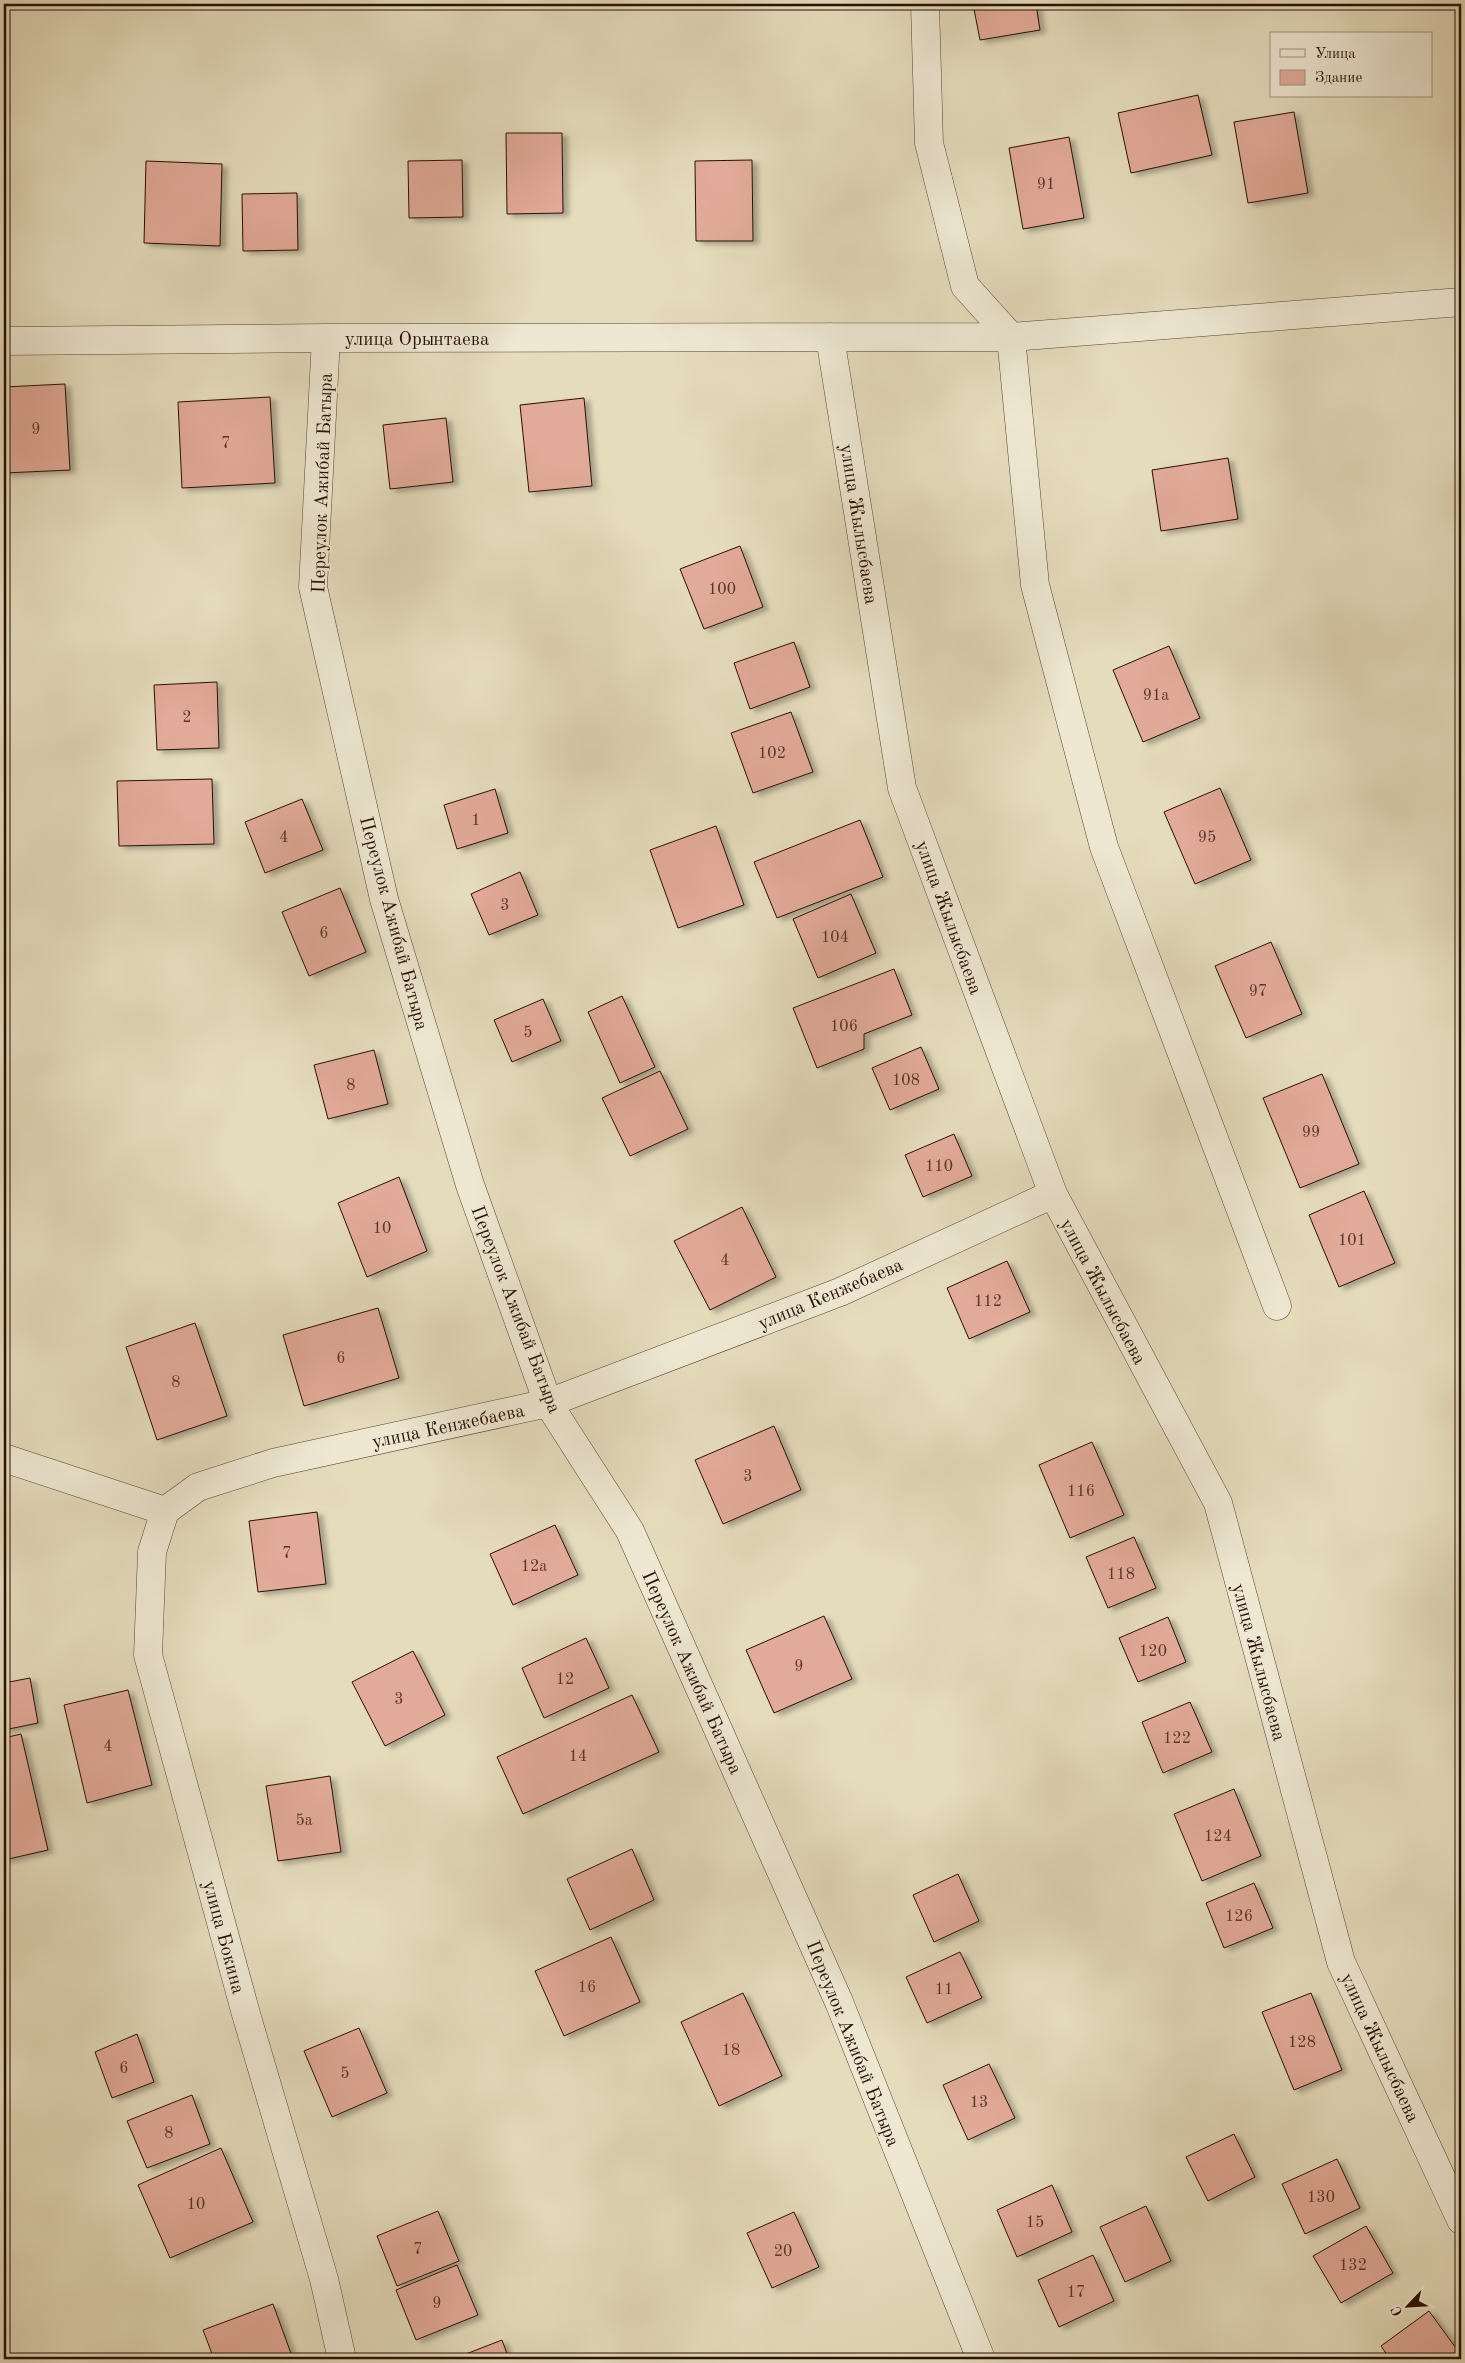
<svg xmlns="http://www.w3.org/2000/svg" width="1465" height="2363" font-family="'Old Standard TT',serif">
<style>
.building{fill:#e2aa98;stroke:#280f04;filter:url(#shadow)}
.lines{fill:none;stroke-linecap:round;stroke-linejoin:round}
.minor-casing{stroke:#574232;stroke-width:29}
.minor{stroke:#eee8d3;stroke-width:28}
.labels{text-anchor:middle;stroke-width:4;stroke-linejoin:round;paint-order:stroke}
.number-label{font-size:16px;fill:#563629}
.street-label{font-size:19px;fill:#280f04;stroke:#eee8d3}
</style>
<defs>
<filter id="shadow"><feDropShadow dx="5.5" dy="3" stdDeviation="2.5" flood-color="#0004"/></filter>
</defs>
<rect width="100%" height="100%" fill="#e5dcbc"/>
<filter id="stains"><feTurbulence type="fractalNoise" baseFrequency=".004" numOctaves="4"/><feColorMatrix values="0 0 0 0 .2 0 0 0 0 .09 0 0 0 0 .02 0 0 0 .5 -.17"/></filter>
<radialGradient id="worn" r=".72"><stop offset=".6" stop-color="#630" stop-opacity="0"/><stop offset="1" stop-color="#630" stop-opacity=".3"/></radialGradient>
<path class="building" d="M973,4H1036L1040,30L980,40Z
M1198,95L1212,155L1131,173L1118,113Z
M1294,112L1308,193L1248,203L1234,122Z
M506,133H562L563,213L507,214Z
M1069,137L1084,218L1023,229L1009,148Z
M462,160L463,217L409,218L408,161Z
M752,160L753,241H696L695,161Z
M146,161L222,164L220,246L144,243Z
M297,193L298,250L243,251L242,194Z
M65,384L70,470L4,473V387Z
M270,397L275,483L182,488L178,402Z
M584,398L592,486L529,492L520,405Z
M446,418L453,482L390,489L383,425Z
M1228,458L1238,519L1161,531L1152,470Z
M740,546L763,607L704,629L680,569Z
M794,642L810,687L750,709L734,663Z
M1169,646L1200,718L1143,742L1113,670Z
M217,682L219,748L157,750L154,685Z
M791,712L813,772L753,793L731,733Z
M212,779L214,844L119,846L117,781Z
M1220,788L1251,860L1195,884L1164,812Z
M495,789L508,833L457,849L444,805Z
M302,799L323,850L265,873L245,822Z
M860,820L883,877L777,918L754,862Z
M716,826L744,905L678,928L650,850Z
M520,872L538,915L489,935L471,894Z
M340,888L366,952L309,976L282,912Z
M851,894L876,953L818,978L793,919Z
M1271,942L1302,1014L1246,1038L1215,966Z
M894,969L912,1015L864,1034V1049L817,1068L793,1008Z
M622,996L655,1067L620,1083L588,1012Z
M543,999L561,1041L512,1062L494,1020Z
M921,1047L939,1089L890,1110L872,1068Z
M374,1050L388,1104L328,1119L314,1065Z
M660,1071L688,1129L630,1156L602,1098Z
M1322,1074L1359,1164L1300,1188L1263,1098Z
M954,1134L972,1176L923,1197L905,1155Z
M399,1177L427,1251L367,1277L338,1203Z
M1364,1191L1395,1263L1339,1287L1309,1215Z
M742,1207L776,1277L710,1310L674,1241Z
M1007,1261L1030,1312L969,1339L947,1288Z
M378,1308L399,1378L304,1406L283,1335Z
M195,1323L227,1416L157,1440L126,1347Z
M774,1426L801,1490L723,1524L695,1460Z
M1092,1442L1124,1515L1070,1538L1039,1465Z
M317,1512L326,1584L258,1592L249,1521Z
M555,1525L578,1575L513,1605L490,1554Z
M1134,1537L1156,1588L1108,1608L1086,1557Z
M824,1616L852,1679L774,1713L746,1650Z
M1168,1617L1186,1662L1138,1682L1119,1638Z
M586,1638L609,1688L544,1718L522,1668Z
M413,1651L445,1715L385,1746L352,1682Z
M30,1678L38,1723L4,1730V1683Z
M128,1690L152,1785L87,1803L64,1705Z
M632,1695L659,1752L523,1814L497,1757Z
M1190,1702L1212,1752L1163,1773L1142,1722Z
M21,1734L48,1850L4,1860V1738Z
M330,1776L341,1852L278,1861L266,1786Z
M1234,1789L1261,1856L1202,1881L1174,1814Z
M632,1849L654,1900L590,1930L567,1879Z
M958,1874L979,1921L934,1942L913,1895Z
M1254,1883L1273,1928L1224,1948L1206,1903Z
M611,1937L640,2002L564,2036L535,1971Z
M960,1952L982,1998L927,2023L906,1977Z
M743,1993L782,2076L719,2106L681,2022Z
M1311,1993L1342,2070L1294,2090L1262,2012Z
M359,2028L387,2093L332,2117L304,2051Z
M137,2034L154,2082L112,2098L95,2052Z
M989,2064L1015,2118L968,2140L943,2085Z
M192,2095L210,2144L147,2168L127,2121Z
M1234,2134L1255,2177L1208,2201L1186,2157Z
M221,2148L253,2222L170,2258L138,2185Z
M1337,2159L1360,2208L1305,2234L1282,2184Z
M1052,2185L1072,2232L1017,2257L997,2210Z
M1146,2206L1171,2261L1125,2282L1100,2227Z
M438,2211L459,2261L397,2286L377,2236Z
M794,2212L819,2267L772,2288L747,2233Z
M1366,2226L1393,2273L1341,2303L1313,2256Z
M1093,2255L1114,2301L1059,2327L1038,2280Z
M457,2265L478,2315L416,2340L396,2290Z
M273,2304L293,2359H214L203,2330Z
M1429,2311L1461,2355L1454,2359H1390L1381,2346Z
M502,2340L509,2359H453Z"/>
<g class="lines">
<defs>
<path id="minor" d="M925,4L929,143L965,286L1011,337L1035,585L1104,847L1277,1306
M830,337L902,788L1053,1194L1218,1503L1341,1962L1461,2220
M326,338L313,587L384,899L470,1185L548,1403L630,1531L839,2002L981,2359
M4,341L326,338L1011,337L1461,302
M4,1458L165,1511
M165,1511L198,1487L273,1463L548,1403L840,1292L1053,1194
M165,1511L152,1552L148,1655L246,2014L324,2279L342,2359"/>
</defs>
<use href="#minor" class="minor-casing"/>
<use href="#minor" class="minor"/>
</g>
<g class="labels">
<g class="number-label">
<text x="1046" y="189">91</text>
<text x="36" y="434">9</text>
<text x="226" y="448">7</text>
<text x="722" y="594">100</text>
<text x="1156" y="700">91а</text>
<text x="187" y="722">2</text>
<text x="772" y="758">102</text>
<text x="476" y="825">1</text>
<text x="284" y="842">4</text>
<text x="1207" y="842">95</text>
<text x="505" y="910">3</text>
<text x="324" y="938">6</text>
<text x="835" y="942">104</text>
<text x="1258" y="996">97</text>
<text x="844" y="1031">106</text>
<text x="528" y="1037">5</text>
<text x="906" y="1085">108</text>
<text x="351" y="1090">8</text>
<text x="1311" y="1137">99</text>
<text x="939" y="1171">110</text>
<text x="382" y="1233">10</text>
<text x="1352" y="1245">101</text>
<text x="725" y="1265">4</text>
<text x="988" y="1306">112</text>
<text x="341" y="1363">6</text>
<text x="176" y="1387">8</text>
<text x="748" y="1481">3</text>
<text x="1081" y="1496">116</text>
<text x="287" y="1558">7</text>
<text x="534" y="1571">12а</text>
<text x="1121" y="1579">118</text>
<text x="1153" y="1656">120</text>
<text x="799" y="1671">9</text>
<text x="565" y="1684">12</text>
<text x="399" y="1704">3</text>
<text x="1177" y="1743">122</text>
<text x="108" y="1751">4</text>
<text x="578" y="1761">14</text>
<text x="304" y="1825">5а</text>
<text x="1218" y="1841">124</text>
<text x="1239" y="1921">126</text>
<text x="587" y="1992">16</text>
<text x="944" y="1994">11</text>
<text x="1302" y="2047">128</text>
<text x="731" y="2055">18</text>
<text x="124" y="2073">6</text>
<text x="345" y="2078">5</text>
<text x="979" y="2107">13</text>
<text x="169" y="2138">8</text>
<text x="1321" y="2202">130</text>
<text x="196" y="2209">10</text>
<text x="1035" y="2227">15</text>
<text x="418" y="2254">7</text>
<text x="783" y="2256">20</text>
<text x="1353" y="2270">132</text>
<text x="1076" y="2297">17</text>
<text x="437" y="2308">9</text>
</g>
<g class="street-label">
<text x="417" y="345">улица Орынтаева</text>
<text transform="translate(321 483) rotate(-88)" y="7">Переулок Ажибай Батыра</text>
<text transform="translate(860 524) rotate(81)" y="7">улица Жылысбаева</text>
<text transform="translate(950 917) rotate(70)" y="7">улица Жылысбаева</text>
<text transform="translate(395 923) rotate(75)" y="7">Переулок Ажибай Батыра</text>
<text transform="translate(1104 1291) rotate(62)" y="7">улица Жылысбаева</text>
<text transform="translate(830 1293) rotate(-23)" y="7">улица Кенжебаева</text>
<text transform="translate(517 1309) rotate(69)" y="7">Переулок Ажибай Батыра</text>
<text transform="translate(448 1425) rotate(-12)" y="7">улица Кенжебаева</text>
<text transform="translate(1260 1662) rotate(75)" y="7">улица Жылысбаева</text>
<text transform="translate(693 1672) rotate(66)" y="7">Переулок Ажибай Батыра</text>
<text transform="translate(225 1937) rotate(75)" y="7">улица Бокина</text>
<text transform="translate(854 2043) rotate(68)" y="7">Переулок Ажибай Батыра</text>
<text transform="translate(1381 2047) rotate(65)" y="7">улица Жылысбаева</text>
</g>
</g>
<rect width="1465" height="2363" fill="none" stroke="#e5dcbc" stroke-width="20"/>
<rect x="5" y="5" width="1455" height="2353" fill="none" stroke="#280f04" stroke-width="2.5"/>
<rect x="10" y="10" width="1445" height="2343" fill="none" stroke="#280f04"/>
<rect x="1270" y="32" width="162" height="65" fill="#eee8d3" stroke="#9f9180"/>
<rect x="1280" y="49" width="25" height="8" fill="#eee8d3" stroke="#9f9180"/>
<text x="1315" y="58" font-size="15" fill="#280f04">Улица</text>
<rect x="1280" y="70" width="25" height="15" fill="#e2aa98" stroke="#9f9180"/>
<text x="1315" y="82" font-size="15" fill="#280f04">Здание</text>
<g transform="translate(1408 2306) rotate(245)" stroke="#eee8d3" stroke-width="4" paint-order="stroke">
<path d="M0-4L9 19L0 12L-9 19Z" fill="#280f04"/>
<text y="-8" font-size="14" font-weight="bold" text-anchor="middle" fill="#280f04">С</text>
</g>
<rect width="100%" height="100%" filter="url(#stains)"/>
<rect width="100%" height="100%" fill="url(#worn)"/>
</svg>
